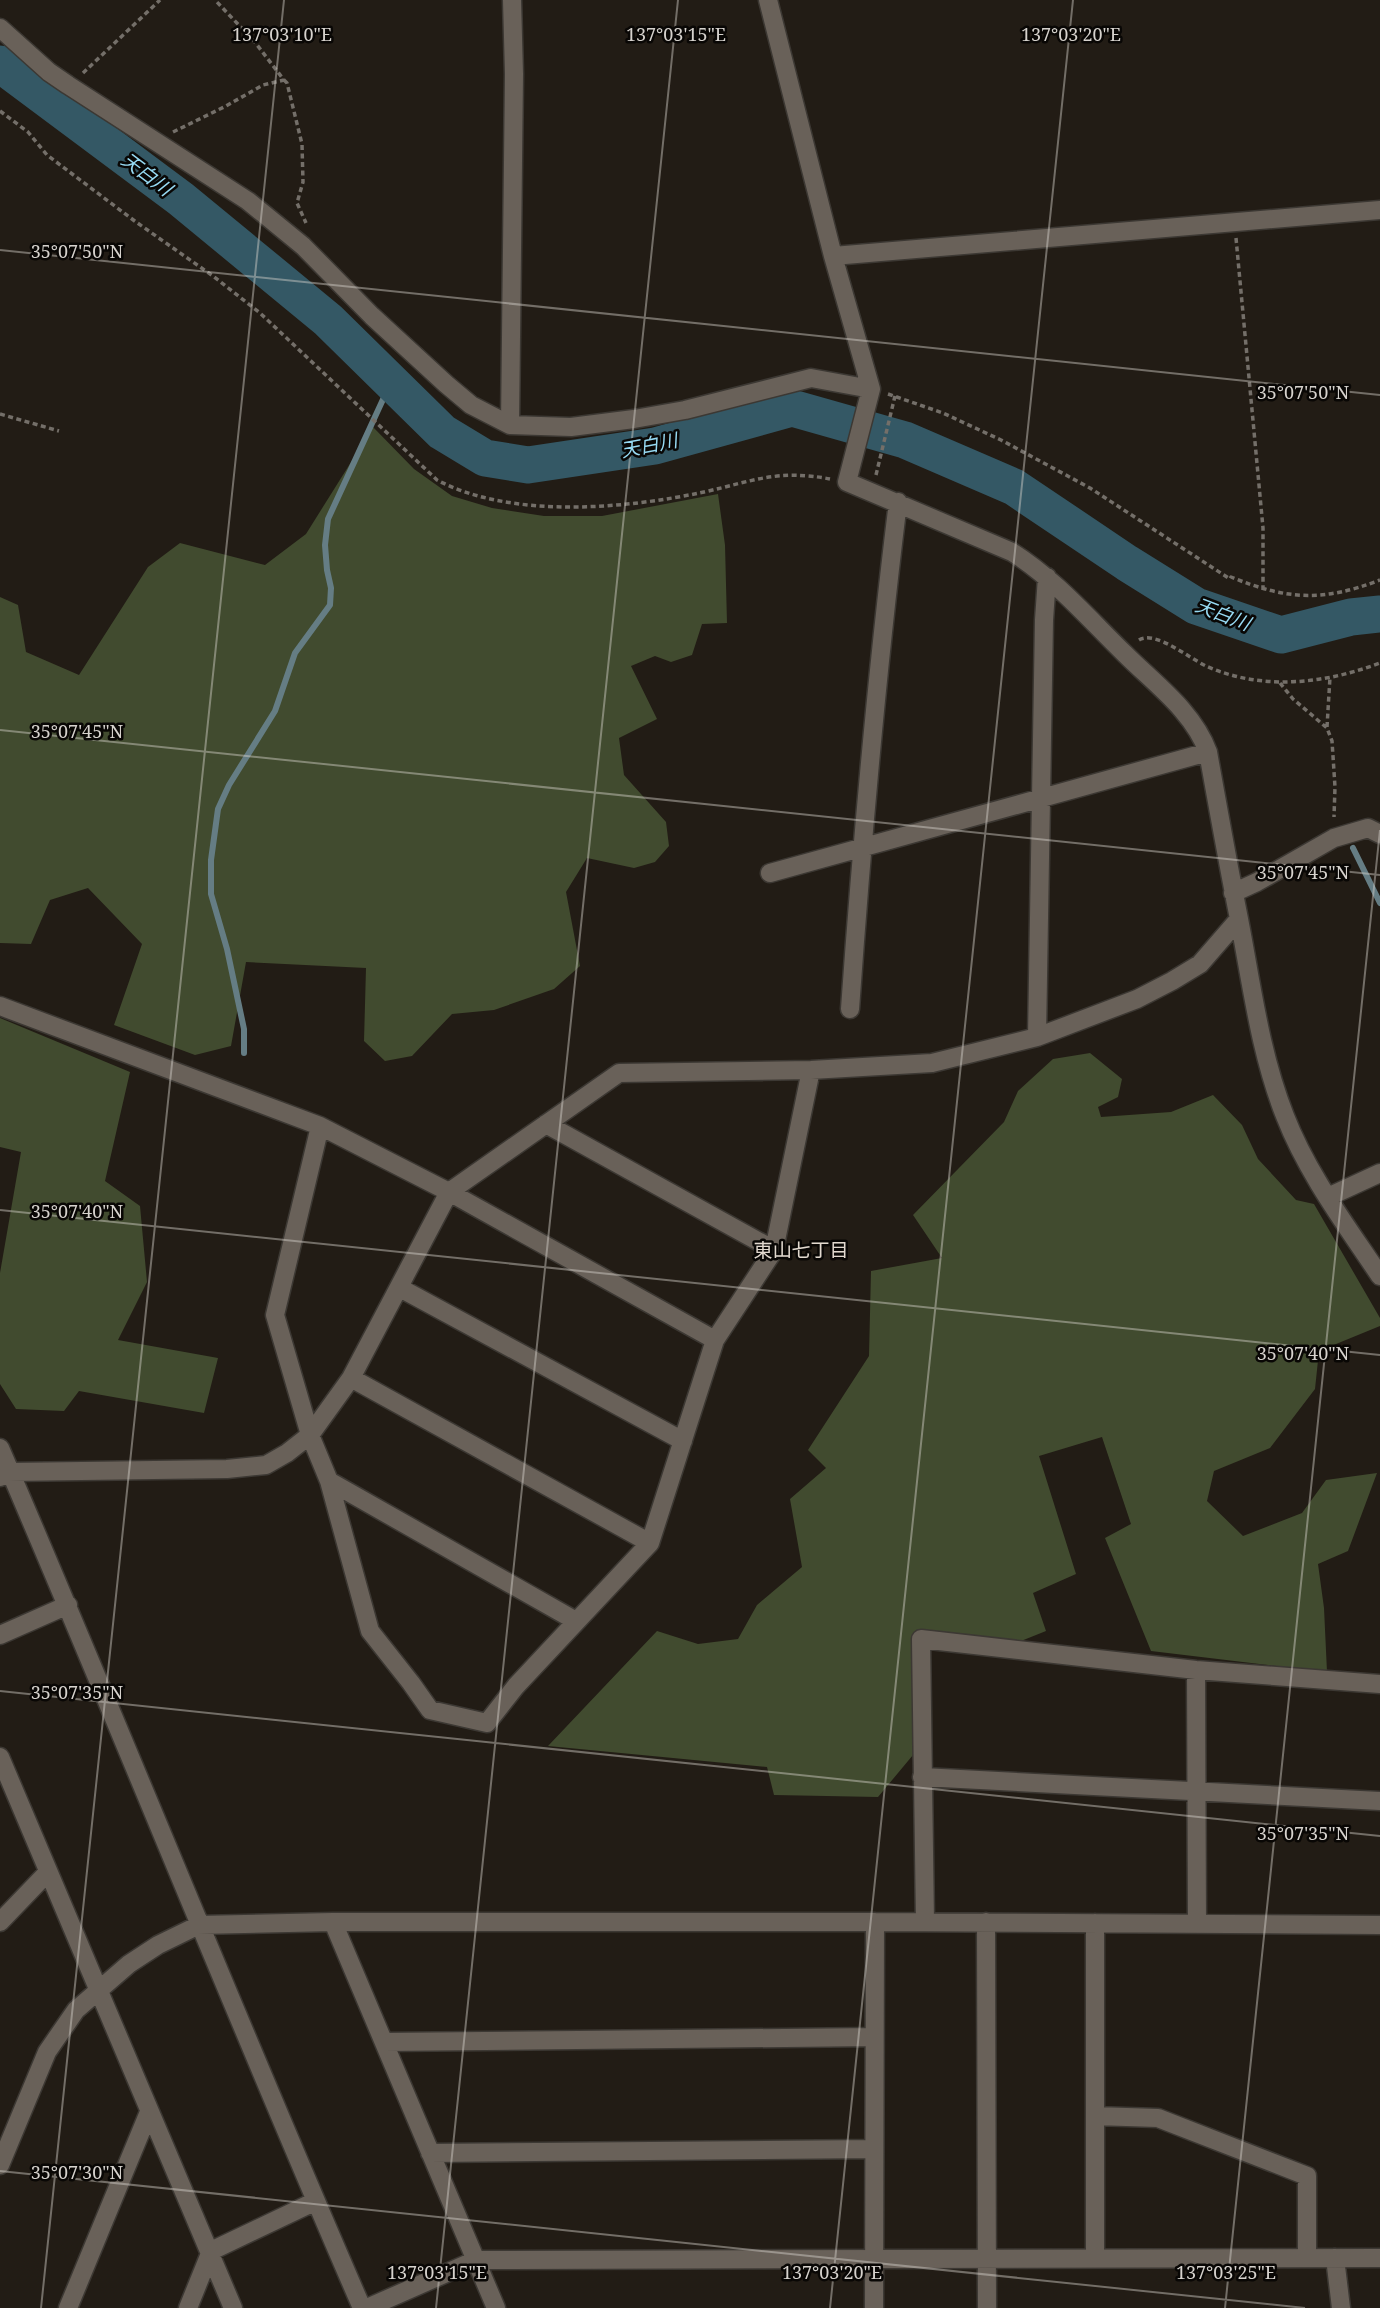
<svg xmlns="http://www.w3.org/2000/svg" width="1380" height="2308" font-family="'Noto Serif','Noto Sans JP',serif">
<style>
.forest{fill:#414b2f}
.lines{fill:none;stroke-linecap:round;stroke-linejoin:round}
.stream{stroke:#657d84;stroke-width:6}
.river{stroke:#345865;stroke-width:37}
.minor-casing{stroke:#3c3833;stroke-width:21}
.path{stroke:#746f69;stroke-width:3.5;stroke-dasharray:5 3.5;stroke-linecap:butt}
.minor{stroke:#696159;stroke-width:18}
.ticks{fill:none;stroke:#d6d2cd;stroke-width:2;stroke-opacity:0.45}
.labels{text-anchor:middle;stroke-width:5;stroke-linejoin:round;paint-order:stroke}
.water-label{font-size:19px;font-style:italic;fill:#97daf3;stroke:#090705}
.neighbourhood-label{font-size:19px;fill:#e2d9cf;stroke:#090705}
.ticks-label{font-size:18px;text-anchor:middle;fill:#d6d2cd;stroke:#090705;stroke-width:5;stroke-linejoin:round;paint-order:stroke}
</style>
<rect width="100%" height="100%" fill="#221c15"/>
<path class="forest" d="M373,427L414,469L452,496L492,508L544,516H602L718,494L725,545L727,623L702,624L692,655L671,662L655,656L631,666L657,719L619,738L624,775L666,822L669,846L655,862L634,868L587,858L566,892L580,966L554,989L494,1010L452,1014L412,1056L385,1061L364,1041L366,968L246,962L231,1046L195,1055L114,1025L142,944L88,888L50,900L31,944L0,943V597L18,605L26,652L79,675L148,567L180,543L265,565L306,534Z
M0,1018L130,1072L105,1181L140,1206L147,1282L118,1340L218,1358L204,1413L79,1391L64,1411L16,1409L0,1384V1273L21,1152L0,1147Z
M1090,1053L1122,1079L1118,1097L1098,1107L1101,1117L1171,1112L1213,1095L1242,1125L1258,1159L1296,1200L1314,1204L1380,1318V1326L1319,1351L1315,1389L1270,1448L1214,1471L1207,1501L1243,1536L1302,1513L1326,1480L1377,1473L1348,1551L1318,1564L1324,1608L1327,1672L1151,1651L1105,1538L1131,1524L1102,1437L1039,1456L1076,1574L1033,1593L1046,1631L1021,1641L914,1632L913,1755L878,1797L774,1795L767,1767L548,1746L657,1631L698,1644L738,1639L757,1605L802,1567L790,1499L826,1468L808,1450L869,1356L871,1271L942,1258L913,1215L1004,1122L1018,1091L1053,1059Z"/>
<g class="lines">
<path class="stream" d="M1353,848L1380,903
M244,1053V1029L227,949L211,894V860L218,809L229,785L275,711L295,653L330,605L331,588L327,570L325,545L328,519L391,382"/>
<path class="river" d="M0,64L181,199L328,320L442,432L485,458L528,465L655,446L792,408L905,440L1014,487L1127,563L1196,606L1281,635L1351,617L1380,614"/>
<defs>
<path id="minor" d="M768,0L833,256L871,389L847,482L1012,552C1056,580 1088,618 1125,654C1155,684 1193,711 1208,752C1218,808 1228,864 1239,919C1252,986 1260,1053 1285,1116C1307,1173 1346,1225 1380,1276
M0,28L49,72L68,85L248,201L303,246L372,316L446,384L471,405L510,425L571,427L634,419L685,410L811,378L871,389
M833,256L1380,210
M510,425L514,74L512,0
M770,873L1208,752
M1233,893L1257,882L1334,838L1368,828L1380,834
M0,1006L320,1126L449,1192L715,1340
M850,1009C862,840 877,671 898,502
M1037,1037L1044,620L1047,577
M546,1124L774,1250
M320,1126L275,1315L310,1435L329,1481L370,1631L411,1683L430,1710L487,1723L516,1686L650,1543L715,1340L774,1250L811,1070
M1328,1197L1380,1173
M400,1288L683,1441
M351,1378L650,1543
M0,1448C123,1734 238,2023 362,2308
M0,1477L10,1472L227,1469L266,1465L287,1453L310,1435L351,1378L449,1192L619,1073L811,1070L932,1063L1037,1037L1137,999L1172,981L1200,964L1239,919
M329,1481L576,1621
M0,1635L68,1605
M1196,1670L1197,1924
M0,1757L233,2308
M922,1777L1380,1801
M0,1922L48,1872
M333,1922L496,2308
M925,1922L921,1639L1196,1670L1380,1684
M986,1922L987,2308
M384,2042L874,2037
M1095,2116L1158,2118L1307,2176V2258
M430,2153L874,2149
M0,2165L47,2052L76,2010L129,1964L158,1945L199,1925L333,1922H875L1380,1925
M1095,2258V1923
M1335,2258L1341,2308
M68,2308L149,2112
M188,2308L211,2251L316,2201
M367,2308L476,2260L1380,2258
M874,2308L875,1922"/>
</defs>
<use href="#minor" class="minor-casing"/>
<path class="path" d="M83,73L160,0
M284,80L287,83L302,144L303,182L297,203L306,223
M0,111L28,132L47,155L136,222L213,276L260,313L437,480C511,519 624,509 704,492C753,481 778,469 830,479
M173,132L226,106L263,85L284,80L254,41L215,0
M1236,238L1263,528V590
M888,394L943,413L1001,440L1090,488L1230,579L1231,577C1287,600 1323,602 1380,580
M0,414L59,431
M876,475L895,396
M1139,640C1155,630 1189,658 1206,666C1262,691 1324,684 1380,663
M1280,683L1293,699L1327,728L1332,741L1335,787L1334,817
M1327,727L1330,677"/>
<use href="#minor" class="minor"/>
</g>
<path class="ticks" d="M0,250L1380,395M0,730L1380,875M0,1210L1380,1355M0,1691L1380,1836M0,2171L1305,2308M41,2308L284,0M436,2308L678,0M830,2308L1073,0M1225,2308L1380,830"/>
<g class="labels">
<g class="water-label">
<text transform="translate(147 174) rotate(37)" y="7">天白川</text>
<text transform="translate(649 445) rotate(-11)" y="7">天白川</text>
<text transform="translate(1223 614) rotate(21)" y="7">天白川</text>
</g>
<g class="neighbourhood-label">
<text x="801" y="1257">東山七丁目</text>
</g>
</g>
<g class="ticks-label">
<text x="282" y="41">137°03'10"E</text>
<text x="676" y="41">137°03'15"E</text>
<text x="1071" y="41">137°03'20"E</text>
<text x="77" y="258">35°07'50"N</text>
<text x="1303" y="399">35°07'50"N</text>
<text x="77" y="738">35°07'45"N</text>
<text x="1303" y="879">35°07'45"N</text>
<text x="77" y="1218">35°07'40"N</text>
<text x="1303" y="1360">35°07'40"N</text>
<text x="77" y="1699">35°07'35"N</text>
<text x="1303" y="1840">35°07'35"N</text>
<text x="77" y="2179">35°07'30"N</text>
<text x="437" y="2279">137°03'15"E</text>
<text x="832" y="2279">137°03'20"E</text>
<text x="1226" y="2279">137°03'25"E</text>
</g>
</svg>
